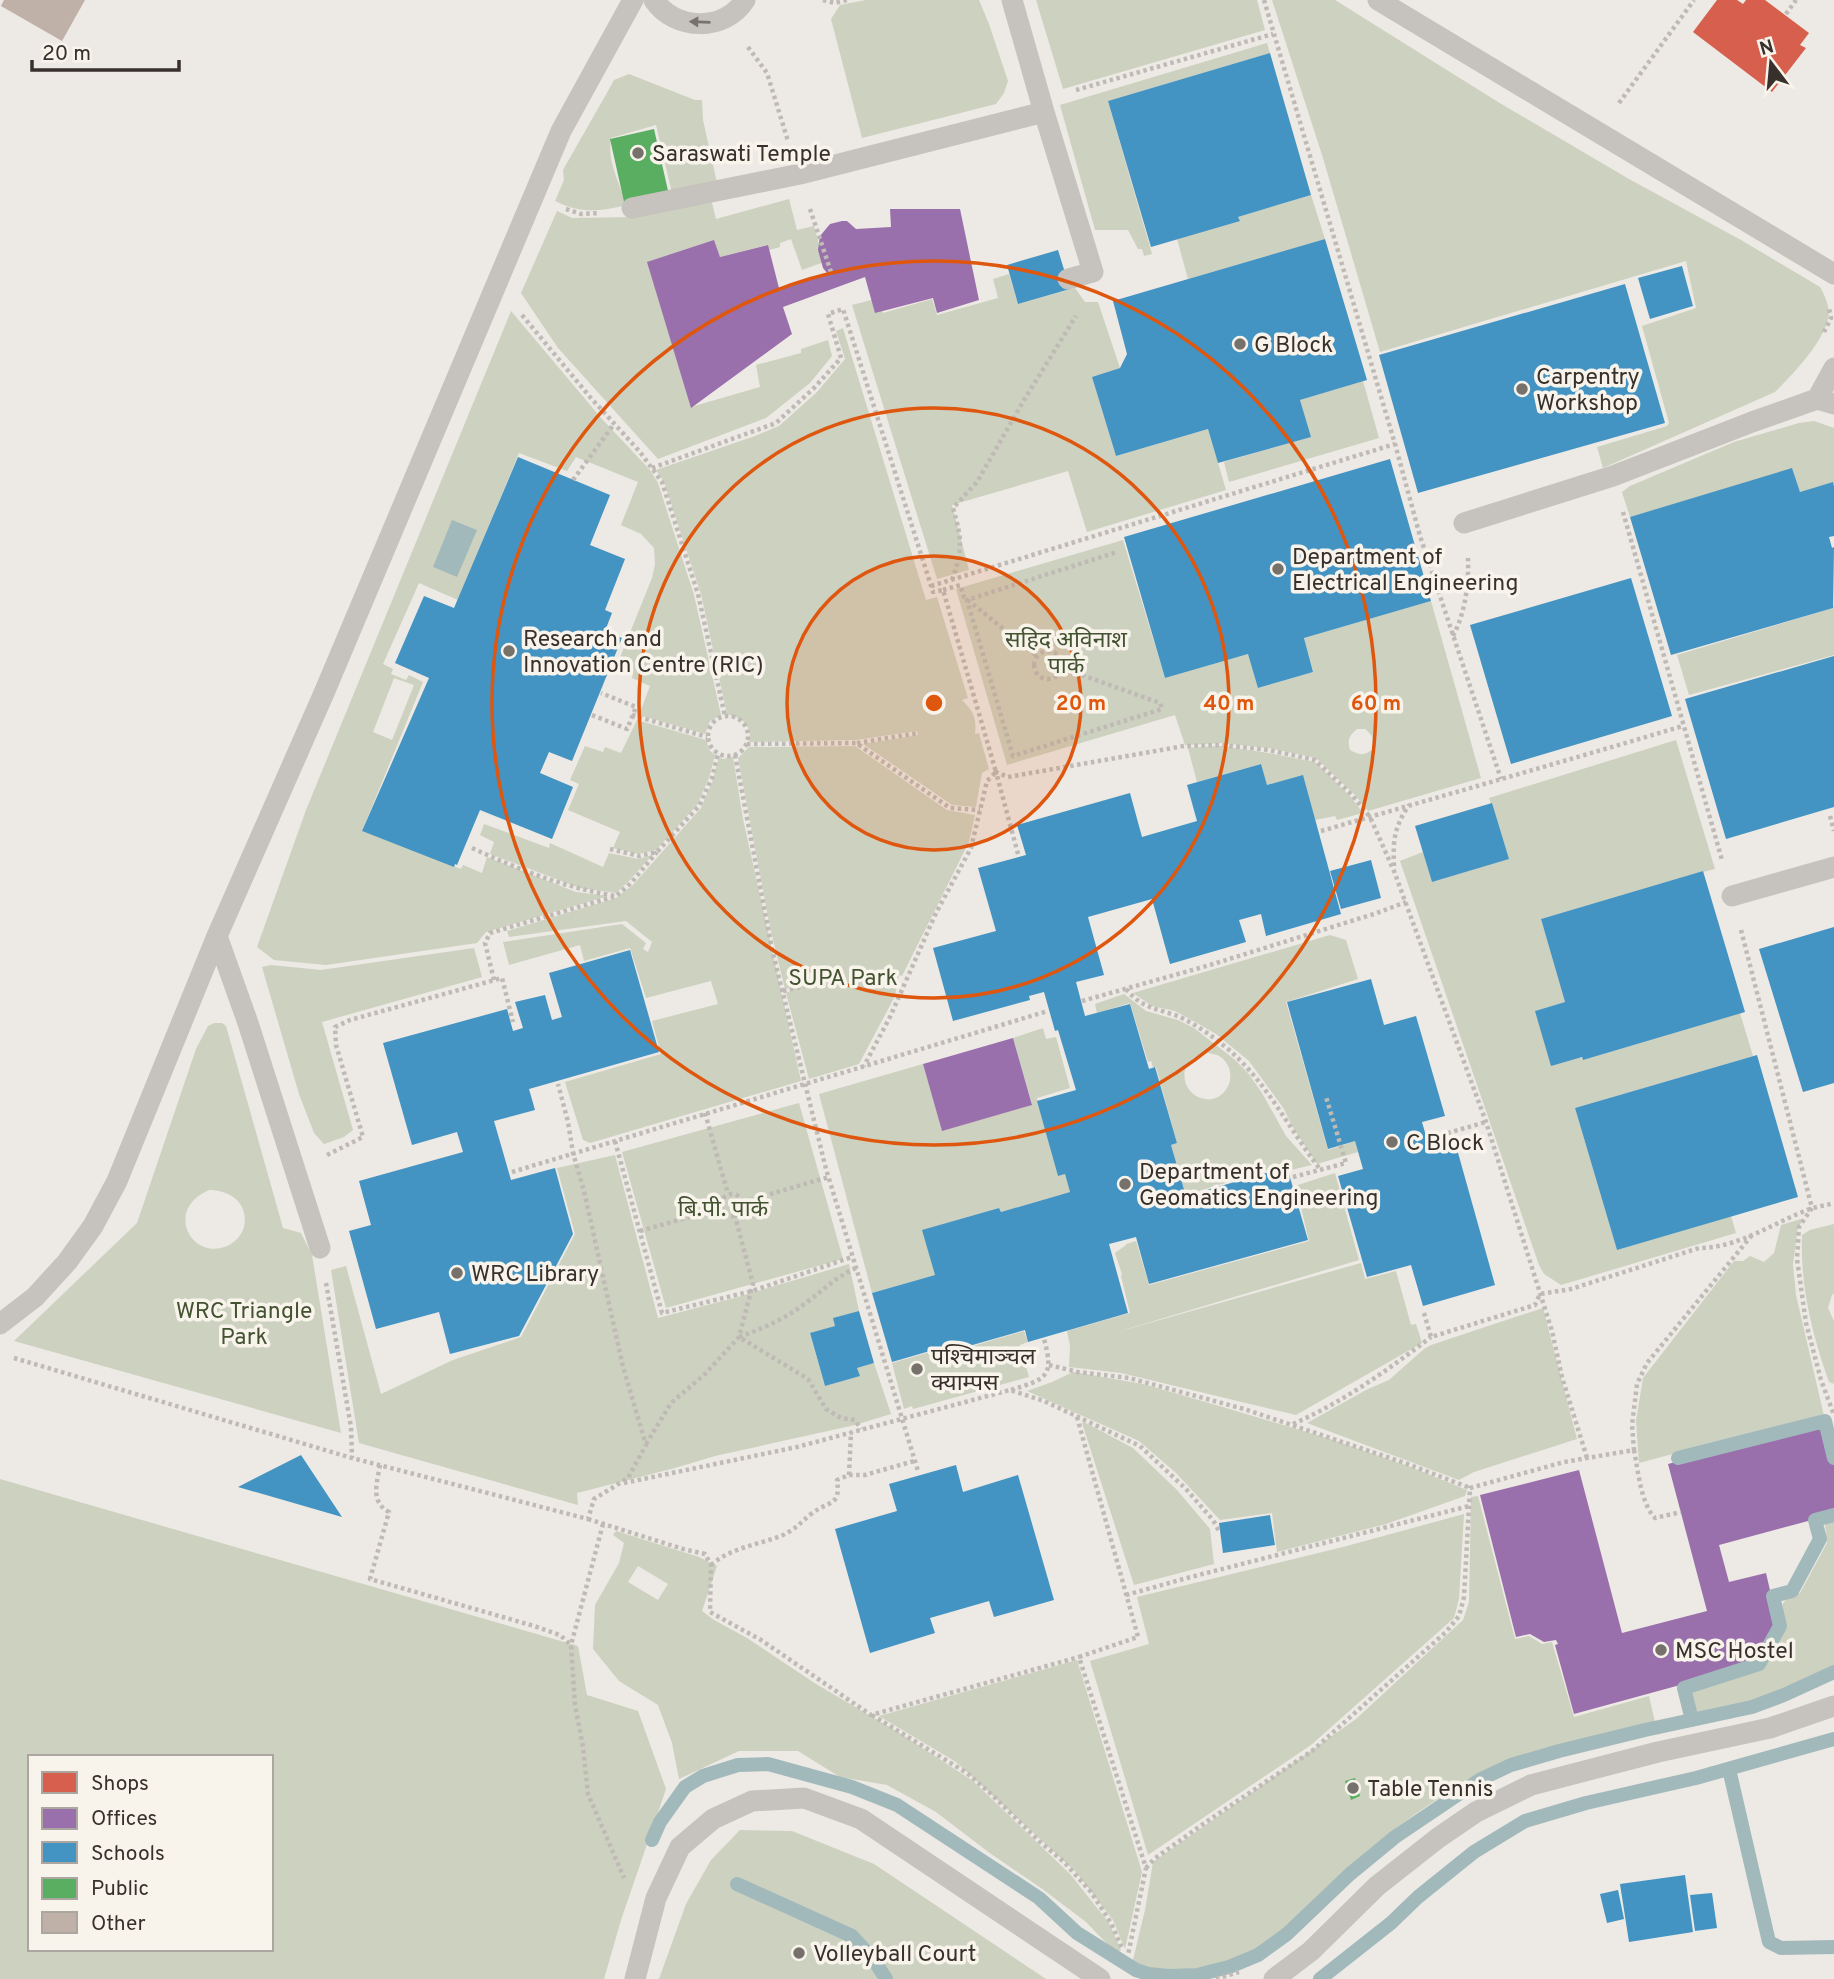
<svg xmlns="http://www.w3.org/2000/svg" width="1834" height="1979" font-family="Overpass,'Noto Sans Devanagari',sans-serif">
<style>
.green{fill:#cdd1bf;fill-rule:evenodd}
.water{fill:#a2b9bc}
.shops{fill:#d6604d}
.offices{fill:#9970ab}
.schools{fill:#4393c3}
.public{fill:#5aae61}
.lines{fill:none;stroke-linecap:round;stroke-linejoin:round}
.stream{stroke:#a2b9bc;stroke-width:14}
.building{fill:#bfb0a8}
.path{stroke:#bfbab5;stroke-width:4.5;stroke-dasharray:3.5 3.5;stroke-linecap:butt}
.service{stroke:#c6c2bd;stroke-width:21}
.oneway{fill:#77726d}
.ring{fill:none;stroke:#df570e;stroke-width:3.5}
.poi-dot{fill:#77716c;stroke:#f8f4ec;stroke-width:2.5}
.labels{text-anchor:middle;stroke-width:7;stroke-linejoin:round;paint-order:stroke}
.poi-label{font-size:23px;fill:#37302b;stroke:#f8f4ec;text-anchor:start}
.park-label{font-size:23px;fill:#435231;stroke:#f8f4ec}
.centre{fill:#df570e;stroke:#f8f4ec;stroke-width:3.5}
.ring-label{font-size:21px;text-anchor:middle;font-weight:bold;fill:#df570e;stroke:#f8f4ec;stroke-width:7;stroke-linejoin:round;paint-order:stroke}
</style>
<rect width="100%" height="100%" fill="#ede9e4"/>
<path class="green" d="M866,0H979L989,24L1008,81L1004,93L996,104L862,138L831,19L840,5Z
M1036,0H1257L1265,30L1063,89Z
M1272,0H1335L1498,102L1629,179L1741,240L1820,287C1825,296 1831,308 1828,319C1822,344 1793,374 1775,392L1603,468L1597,447L1667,426L1669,423L1642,326L1696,308L1686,261L1380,352L1323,158Z
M1267,43L1270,53L1108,101L1152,254L1144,256L1142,249H1138L1128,230H1095L1060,105Z
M629,74L695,100H702L703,120L717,183L672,193L656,125L611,138C607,159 618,182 626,202L623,206C596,212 580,213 555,201L564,180L563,170L608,91L614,80Z
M1311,195L1325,239L1188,279L1177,239L1239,220L1238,217Z
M711,199L716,219L789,199L797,230L814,226L824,262L802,270L791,239L780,243V247L769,250L767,245L720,257L714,241L691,407L760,387L756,365L801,353V349L828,340L832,356L810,383L766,418L658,459L558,348L521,293L557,211L572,218L633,217Z
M1009,274L1018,304L1075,288L1085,302H1098L1120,368L1092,377L1116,456L1208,429L1226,490L1087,532L1068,471L952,505L969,570L937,579L852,305L879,298L883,313L932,299L937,315L998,298L993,279Z
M511,311L602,419L650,470L658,483L694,595L721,715L710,721L705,734L639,715L650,686L632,678L633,672L617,665L652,578L655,564L654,548L641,534L621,525L638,482L576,457L567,471L519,453L458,600L419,583L383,664L393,669L391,674L406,680L409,675L423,682L362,831L461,869L463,865L482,873L487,857L576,892L608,896L486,932L477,943L326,965L274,960L257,947L306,810ZM394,678L414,685L392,740L373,732Z
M843,328L926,600L937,597L968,698L962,700C973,711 977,718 975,734L979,733L989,769L982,773L976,807L952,805L863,744L918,735L917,731L856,740L750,742C751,724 744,719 727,714L701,594L664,482L656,470L755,436L779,426L817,392L845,359L836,331Z
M1363,381L1379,438L1229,482L1224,462L1310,437L1300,400Z
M1814,421L1834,428V487L1832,483L1800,492L1792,469L1630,517L1622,492L1630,486L1734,442L1799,423Z
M1123,540L1165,678L1248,654L1259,688L1313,672L1304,638L1431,601L1481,778L1368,811L1355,795L1316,758L1269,748L1221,743L1185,745L1175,715L1007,765L956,589ZM1357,729H1365C1373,735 1374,740 1372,750C1363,756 1359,755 1350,750C1347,740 1349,736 1357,729Z
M1834,605V655L1689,695L1677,655L1833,608Z
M637,720L706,740L710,751L715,755L709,778L697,805L656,850L638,854L613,848L620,832L568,810L579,784L570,780L585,746L603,752L605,747L621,753Z
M1676,740L1715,869L1703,872V871L1541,919L1565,1002L1535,1011L1583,1060L1740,1013L1753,1056L1575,1108L1617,1250L1731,1216L1736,1233L1561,1285L1544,1274L1539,1265L1400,861L1423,852L1432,882L1508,859L1489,798Z
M855,746L947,810L975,815L969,842L902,976L899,975L895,996L859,1064L809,1079L786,993L790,991L789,988L785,989L770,927L738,758L749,747Z
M1220,746L1269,753L1315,762L1351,797L1363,813L1337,820L1335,816L1315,820L1303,776L1267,785L1260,764L1197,782L1188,748Z
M719,757L723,759L733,757L743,819L801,1081L590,1143L583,1140L565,1082L661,1054L652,1021L718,1004L711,981L646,998L630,948L584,961L580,945L509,965L503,942L622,924L646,943L643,949L648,952L652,942L626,921L509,937L507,931L616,898L633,885L701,808L713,780Z
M484,824L549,848L550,843L603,867L609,853L638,859L652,855L628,882L616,893L580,888L490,854L494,842L480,835Z
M1330,935L1346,940L1358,979L1286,1002L1328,1150L1355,1141L1358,1152L1317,1164L1292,1126L1284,1109L1249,1061L1216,1034L1197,1023L1175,1011L1152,1006L1133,993Z
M474,948L482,977L322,1022L353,1130L344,1137L324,1144L314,1133L299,1094L262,967L271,965L321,970Z
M1124,994L1146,1011L1178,1020L1194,1028L1234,1059L1248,1073L1262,1093L1286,1136L1312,1165L1291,1170L1287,1164L1186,1195L1171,1145L1177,1143L1156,1067H1153L1151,1061L1148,1062L1130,1003L1097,1013L1095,1004ZM1208,1053C1209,1053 1218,1055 1219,1056C1233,1064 1234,1084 1222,1094C1211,1105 1191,1098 1186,1084C1180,1066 1192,1056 1208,1053Z
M214,1023H222L226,1026L283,1228L301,1233L312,1255L341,1433L14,1341L137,1223L196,1049L208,1026ZM209,1190C230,1190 249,1203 244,1227C242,1234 237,1240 231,1244C195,1265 161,1211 209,1190Z
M1043,1028L1046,1039L1056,1037L1070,1088L1037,1098L1058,1176L1065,1174L1070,1192L1001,1212L999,1208L923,1230L935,1275L872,1293L819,1094L923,1064L942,1130L1032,1104L1013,1038Z
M799,1103L843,1259L666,1308L622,1152Z
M615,1155L658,1318L738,1297L849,1264L859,1311L834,1318L835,1326L810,1334L825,1386L859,1376L857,1368L874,1363L891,1414L855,1425L715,1456L675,1468L577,1493L578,1505L359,1443L331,1270L346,1266L381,1394L453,1360L521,1337L575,1234L557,1168Z
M1335,1173L1359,1260L1110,1334L1361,1263L1365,1279L1396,1271L1411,1325L1416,1324L1422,1343L1296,1415L1121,1373L1069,1367L1070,1346L1067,1331L1130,1313L1121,1276L1122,1274L1115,1253L1126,1245V1244L1136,1241L1149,1285L1309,1241L1296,1187L1298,1185Z
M1801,1219L1802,1222L1798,1227L1793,1264L1796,1295L1825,1420L1691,1455L1680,1452L1639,1463L1636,1421L1643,1378L1734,1261H1743L1750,1256L1764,1262L1774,1253L1781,1225Z
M1834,1224V1293L1832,1295L1828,1308L1834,1321V1384L1829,1382C1812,1334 1800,1286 1802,1235L1810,1230Z
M1543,1308L1577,1439L1474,1472L1459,1480L1307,1423L1366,1390L1389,1380L1424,1349L1431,1345Z
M1024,1331L1028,1342L1020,1345L1029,1377L913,1409L912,1406L904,1409L892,1363L954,1345L956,1351Z
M1073,1372L1143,1384L1216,1405L1330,1439L1408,1466L1467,1490L1465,1496L1386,1524L1277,1552L1272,1513L1220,1520L1176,1473L1139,1441L1027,1391L1052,1382Z
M1084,1422L1133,1448L1177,1490L1210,1529L1214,1564L1134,1585L1082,1423Z
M0,1479L578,1646L587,1695L638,1711L666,1789L621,1920L604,1979H0ZM30,1757H271V1949H30Z
M1478,1496L1515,1639L1529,1636L1542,1644L1552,1642L1574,1717L1649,1696L1655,1722C1595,1739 1532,1744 1477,1775C1434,1799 1393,1829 1355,1861C1333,1880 1315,1901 1294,1920C1288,1926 1281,1933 1274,1938C1237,1964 1176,1979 1132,1964L1145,1910L1153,1862L1356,1719L1463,1620L1469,1602L1471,1497Z
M1464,1514L1459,1599L1454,1618L1311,1745L1148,1855L1090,1661L1149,1644L1137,1597L1343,1547Z
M1834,1521V1666C1789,1688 1745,1707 1696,1716L1689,1690L1761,1668C1766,1657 1780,1638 1782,1627C1785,1607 1774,1602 1800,1593L1827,1543L1825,1524Z
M616,1531L699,1557L717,1566L702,1611L714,1620L747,1638L816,1684L898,1732L973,1781L1070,1874L1109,1923L1121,1950L1116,1953L1086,1922L1041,1888L991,1854L936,1812L887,1785L840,1777L798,1751H739L679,1779L672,1743L658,1705L619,1681L593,1649L595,1605L619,1563L624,1543L613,1535ZM638,1566L668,1584L658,1600L628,1582Z
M1077,1660L1142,1872L1125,1949L1113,1920L1076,1872L956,1762L879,1716Z
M740,1830L792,1831L874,1864L1046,1979H659L686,1904L711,1860Z"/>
<path class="water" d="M452,520L477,530L457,577L433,567Z"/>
<path class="shops" d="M1717,0H1737L1743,4L1746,0H1765L1809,33L1800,45L1806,48L1772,92L1693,32Z"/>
<path class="offices" d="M890,209H960L979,300L937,313L933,298L875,313L865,277L783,307L792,334L691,408L647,262L714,240L720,257L768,245L779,288L827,273L823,268L818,250L820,236L830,224L842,221H847L856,229L891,227Z
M1013,1038L1032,1105L942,1131L923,1064Z
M1824,1423L1834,1462V1514L1719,1545L1729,1582L1766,1573L1778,1625L1757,1664L1574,1714L1555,1645L1558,1644L1556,1640L1544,1642L1530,1634L1516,1637L1480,1495L1579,1470L1622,1633L1707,1611L1668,1464Z"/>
<path class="schools" d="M1270,53L1311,195L1238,217L1240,221L1151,247L1108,101Z
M1325,239L1367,380L1300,400L1311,437L1218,463L1208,429L1116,456L1092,377L1120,368L1127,354L1113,301Z
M1058,250L1070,289L1018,304L1007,265Z
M1682,266L1693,306L1650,319L1638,278Z
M1625,284L1665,423L1418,493L1379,355Z
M518,457L610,495L590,545L625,559L605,610L612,613L605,631L622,638L572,761L549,752L540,773L573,787L552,839L480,810L457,865L455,864L454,867L362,831L429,678L395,663L424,596L454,608Z
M1390,459L1431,601L1304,638L1313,672L1258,688L1248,654L1165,678L1124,537Z
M1792,468L1800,492L1833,482L1834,487V536L1829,537L1832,548L1834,547L1833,608L1671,655L1630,517Z
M1631,578L1672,716L1511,764L1470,625Z
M1834,656V807L1726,839L1685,699Z
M1261,764L1267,785L1303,775L1341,914L1266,936L1261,914L1239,920L1246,942L1170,964L1152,899L1088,917L1104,975L1076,982L1085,1016L1130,1004L1149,1069L1155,1067L1177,1143L1171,1145L1186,1196L1287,1167L1308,1240L1149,1284L1136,1237L1109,1244L1128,1313L1028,1342L1025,1330L955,1350L954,1344L892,1362L872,1293L935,1275L922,1230L999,1208L1001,1212L1070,1192L1065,1174L1058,1176L1037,1101L1076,1090L1058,1030L1055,1031L1044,992L1029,996L1030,1000L953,1021L933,948L996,931L978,868L1026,855L1017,825L1130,793L1142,837L1197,821L1187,785Z
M1492,803L1509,859L1432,882L1415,826Z
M1371,860L1381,898L1341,909L1330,871Z
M1703,871L1745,1012L1583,1060L1582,1057L1551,1066L1535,1011L1565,1002L1541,919Z
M1834,927V1083L1803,1092L1759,949Z
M630,950L659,1052L529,1089L535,1110L494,1121L511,1180L555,1168L573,1234L519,1336L450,1354L439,1312L376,1329L349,1231L371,1225L359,1181L463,1152L457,1132L412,1145L383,1043L507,1009L513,1031L523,1028L515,1002L545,995L552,1020L562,1017L549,973Z
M1371,979L1384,1025L1416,1016L1445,1116L1422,1122L1430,1150L1455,1142L1495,1285L1423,1306L1411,1265L1367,1277L1338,1176L1363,1169L1355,1141L1328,1149L1287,1002Z
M1757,1055L1798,1197L1617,1250L1575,1108Z
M859,1311L874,1363L857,1368L860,1376L825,1386L810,1333L835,1326L833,1318Z
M301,1455L342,1517L238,1487Z
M956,1465L963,1492L1018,1475L1054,1600L994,1617L989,1601L930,1618L935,1633L870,1653L835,1529L897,1511L889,1484Z
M1270,1515L1275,1545L1223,1553L1219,1523Z
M1685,1875L1693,1932L1629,1942L1620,1884Z
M1618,1890L1624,1919L1607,1923L1600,1894Z
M1712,1893L1717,1928L1695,1931L1690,1895Z"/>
<path class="public" d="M654,129L669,195L625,206L610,139Z
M1355,1778L1360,1796L1351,1800L1345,1781Z"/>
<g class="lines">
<path class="stream" d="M1678,1458L1825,1421L1834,1458
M1692,1720L1684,1688L1759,1664L1780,1626L1773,1596L1792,1591L1820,1539L1815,1520L1834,1515
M1729,1769L1769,1942L1781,1948L1834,1947
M652,1840L660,1822L685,1787L703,1776L738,1765L768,1764L852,1787L897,1805L1039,1898L1077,1933L1136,1970L1148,1974L1169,1976L1197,1975L1229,1967L1258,1955L1287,1934L1350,1874L1395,1837L1481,1779L1511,1765L1559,1751L1645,1730L1752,1707L1784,1695L1834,1672
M737,1884L852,1936L874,1960L886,1979
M1320,1979L1391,1923L1418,1897L1474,1852L1525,1821L1586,1803L1696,1778L1834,1739"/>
</g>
<path class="building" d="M4,0H85L62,41L1,6Z"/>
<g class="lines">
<path class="path" d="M823,0L835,3L847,0
M1264,0L1395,444L1420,536L1501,779
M1786,14L1796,0
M748,47L767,73L788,141
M1076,90L1273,34
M1619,103L1694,0
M566,209L581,214L599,213
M810,209L832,275
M522,315L590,397L640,452L662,482L698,594L725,716
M1824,332L1831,318L1829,308
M652,468L776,423L814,388L841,358L828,314L843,309L933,592L943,590L996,772L987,781L971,848L936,913L890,1017L864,1066
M573,480L614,424
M1623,512L1722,860
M952,580C963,550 962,539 953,508L977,482L1024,400L1076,316
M931,586L1395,444
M943,590L960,585L964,597L1037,656
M1453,636C1465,613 1469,585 1468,558
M1034 665a14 14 0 1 1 28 0a14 14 0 1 1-28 0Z
M1062,668L1160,703L1162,709L1013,756L967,600L1117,552
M592,715L627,729L628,727L636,707L601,693
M632,715L707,737
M708 736a20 20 0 1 1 40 0a20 20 0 1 1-40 0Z
M857,743L918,733
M747,744L856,743L950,808L980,810
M735,755L772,949L826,1169L918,1471
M1830,816L1834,831
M1321,831C1442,796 1562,762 1683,726
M472,848C520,870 563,887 615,896
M610,849L639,856L657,852L699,806L712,778L718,753
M1018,854L996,772L1008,777L1184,746L1221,745L1269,750L1315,760L1352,795L1370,817L1394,871L1486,1122L1552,1331L1562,1377L1587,1458
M1394,866C1393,839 1394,828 1409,805
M1741,930L1812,1208L1799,1227L1797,1259L1806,1323L1821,1380L1834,1415
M494,980L485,943L490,933L616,896L631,883L657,852
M1126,989C1143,1010 1159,1008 1182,1018C1196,1025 1211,1035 1223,1045C1265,1078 1288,1128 1320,1169
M783,991L813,984
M1082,1001L1210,965L1377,913L1406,902
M705,1113L728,1194
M1434,1137L1486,1122
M615,1141L662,1313L752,1291L852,1257
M327,1155L363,1137L336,1045L335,1027L350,1020L502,978L513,1022
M512,1172L1048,1011
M1293,1177L1346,1163L1326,1097
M721 1205a11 11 0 1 1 22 0a11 11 0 1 1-22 0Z
M743,1202L829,1177
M640,1231L721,1208
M856,1268C836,1277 825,1289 807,1302C787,1318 764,1328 739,1337L808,1379L826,1409L841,1418L855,1420L861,1429
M326,1283L351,1427L352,1458
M1424,1313L1431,1337L1535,1305L1540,1294L1571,1289L1699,1248C1740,1248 1775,1221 1813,1208C1820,1206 1827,1205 1834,1203
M14,1358L352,1458L588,1519L594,1499L628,1478L646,1445L623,1367L584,1191L573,1153L568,1122L558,1084
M1049,1365L1078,1372L1129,1378L1244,1409L1405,1463L1470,1488
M1011,1390C1045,1379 1055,1378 1044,1339
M1077,1417L1138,1637L1079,1657L1146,1868L1128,1955
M1293,1424C1343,1402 1388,1370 1431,1337
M646,1444L671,1403L705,1374L739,1337L753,1284L735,1216
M1634,1450C1638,1470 1641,1504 1655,1518L1681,1512
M380,1465C377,1483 370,1502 389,1512L370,1579L534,1626L560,1635L571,1645
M849,1475L851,1432
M624,1483L797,1447L1010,1390L1044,1401L1140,1446L1186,1489L1213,1520L1219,1531
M588,1519L683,1549L705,1554L711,1565L710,1612L761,1640L871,1715L1079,1657
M603,1524L571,1645L575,1705L583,1747L588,1794L624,1878
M711,1565C730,1548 757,1545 781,1536C796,1529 800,1523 811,1514C829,1500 841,1507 837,1480L849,1475H865L914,1461
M1126,1595L1187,1578L1469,1506
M872,1715L967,1773L991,1794L1039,1841L1064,1862L1091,1892L1111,1923L1122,1948
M1146,1868L1154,1859L1206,1822L1312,1751L1446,1632L1459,1616L1464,1597L1470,1488L1564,1462L1634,1450L1632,1425L1637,1384L1647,1363L1752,1235
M1216,1979L1239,1972"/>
<path class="service" d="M654,0C675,31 725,32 745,0
M1378,0L1834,274
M1044,112L1093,272L1068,279
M632,208L800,174L1044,112L1012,0
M1817,399L1834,368
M1464,523L1613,476L1752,422L1817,399L1834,404
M1732,896L1834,867
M217,936L248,1023L320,1248
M0,1324L35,1297L67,1262L93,1226L117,1181L217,936L324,693L561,131L633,0
M635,1979L656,1898L680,1847L713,1819L752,1801L804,1798L861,1819L1100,1979
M1274,1979L1311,1951L1377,1886L1438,1838L1476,1812L1531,1785L1658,1752L1770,1728L1834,1706"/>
</g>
<defs><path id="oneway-solid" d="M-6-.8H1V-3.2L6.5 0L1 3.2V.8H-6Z" transform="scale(1.75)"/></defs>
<use class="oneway" href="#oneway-solid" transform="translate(700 22) rotate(-178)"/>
<circle cx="934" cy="703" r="147" fill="#df570e" fill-opacity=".12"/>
<g class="ring">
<circle cx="934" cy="703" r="147"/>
<circle cx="934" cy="703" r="295"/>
<circle cx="934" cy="703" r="442"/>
</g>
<g class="poi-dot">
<circle cx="638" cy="153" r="7"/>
<circle cx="1240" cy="344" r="7"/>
<circle cx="1522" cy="389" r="7"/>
<circle cx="1278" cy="569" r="7"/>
<circle cx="509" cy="651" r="7"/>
<circle cx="1392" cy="1142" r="7"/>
<circle cx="1125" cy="1184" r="7"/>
<circle cx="457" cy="1273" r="7"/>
<circle cx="917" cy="1369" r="7"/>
<circle cx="1661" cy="1650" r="7"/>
<circle cx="1353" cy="1788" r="7"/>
<circle cx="799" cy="1953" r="7"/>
</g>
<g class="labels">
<g class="poi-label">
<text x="652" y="161">Saraswati Temple</text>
<text x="1254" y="352">G Block</text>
<text x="1536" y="384">Carpentry<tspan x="1536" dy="26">Workshop</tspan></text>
<text x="1292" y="564">Department of<tspan x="1292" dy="26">Electrical Engineering</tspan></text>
<text x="523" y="646">Research and<tspan x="523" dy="26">Innovation Centre (RIC)</tspan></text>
<text x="1406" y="1150">C Block</text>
<text x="1139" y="1179">Department of<tspan x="1139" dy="26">Geomatics Engineering</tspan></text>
<text x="471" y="1281">WRC Library</text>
<text x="931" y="1364">पश्‍चिमाञ्‍चल<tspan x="931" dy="26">क्याम्पस</tspan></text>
<text x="1675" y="1658">MSC Hostel</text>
<text x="1367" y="1796">Table Tennis</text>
<text x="813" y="1961">Volleyball Court</text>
</g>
<g class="park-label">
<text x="1066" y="647">सहिद अविनाश<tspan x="1066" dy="26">पार्क</tspan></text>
<text x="843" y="985">SUPA Park</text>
<text x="723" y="1216">बि.पी. पार्क</text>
<text x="244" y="1318">WRC Triangle<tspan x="244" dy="26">Park</tspan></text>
</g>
</g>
<circle cx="934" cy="703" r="10" class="centre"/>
<g class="ring-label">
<text x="1081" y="710">20 m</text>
<text x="1229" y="710">40 m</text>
<text x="1376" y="710">60 m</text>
</g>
<rect x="28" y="1755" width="245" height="196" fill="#f8f4ec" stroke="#aba69f" stroke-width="2"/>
<rect x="42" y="1772" width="35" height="21" fill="#d6604d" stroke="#aba69f" stroke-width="2"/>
<text x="91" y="1790" font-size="21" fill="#37302b">Shops</text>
<rect x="42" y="1808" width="35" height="21" fill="#9970ab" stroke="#aba69f" stroke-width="2"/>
<text x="91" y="1825" font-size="21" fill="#37302b">Offices</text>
<rect x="42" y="1842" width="35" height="21" fill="#4393c3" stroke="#aba69f" stroke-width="2"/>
<text x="91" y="1860" font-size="21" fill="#37302b">Schools</text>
<rect x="42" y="1878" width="35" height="21" fill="#5aae61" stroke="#aba69f" stroke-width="2"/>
<text x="91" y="1895" font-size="21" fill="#37302b">Public</text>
<rect x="42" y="1912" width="35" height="21" fill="#bfb0a8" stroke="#aba69f" stroke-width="2"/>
<text x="91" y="1930" font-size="21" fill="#37302b">Other</text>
<g transform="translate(1771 63) rotate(344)" stroke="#f8f4ec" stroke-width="5" paint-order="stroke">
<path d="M0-5L12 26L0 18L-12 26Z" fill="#37302b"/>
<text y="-10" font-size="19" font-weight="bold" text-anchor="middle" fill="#37302b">N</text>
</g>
<path d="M32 60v10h147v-10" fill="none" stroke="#37302b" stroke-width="3.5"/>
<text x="42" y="60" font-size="21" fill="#37302b" stroke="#f8f4ec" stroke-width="5" paint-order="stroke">20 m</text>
</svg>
